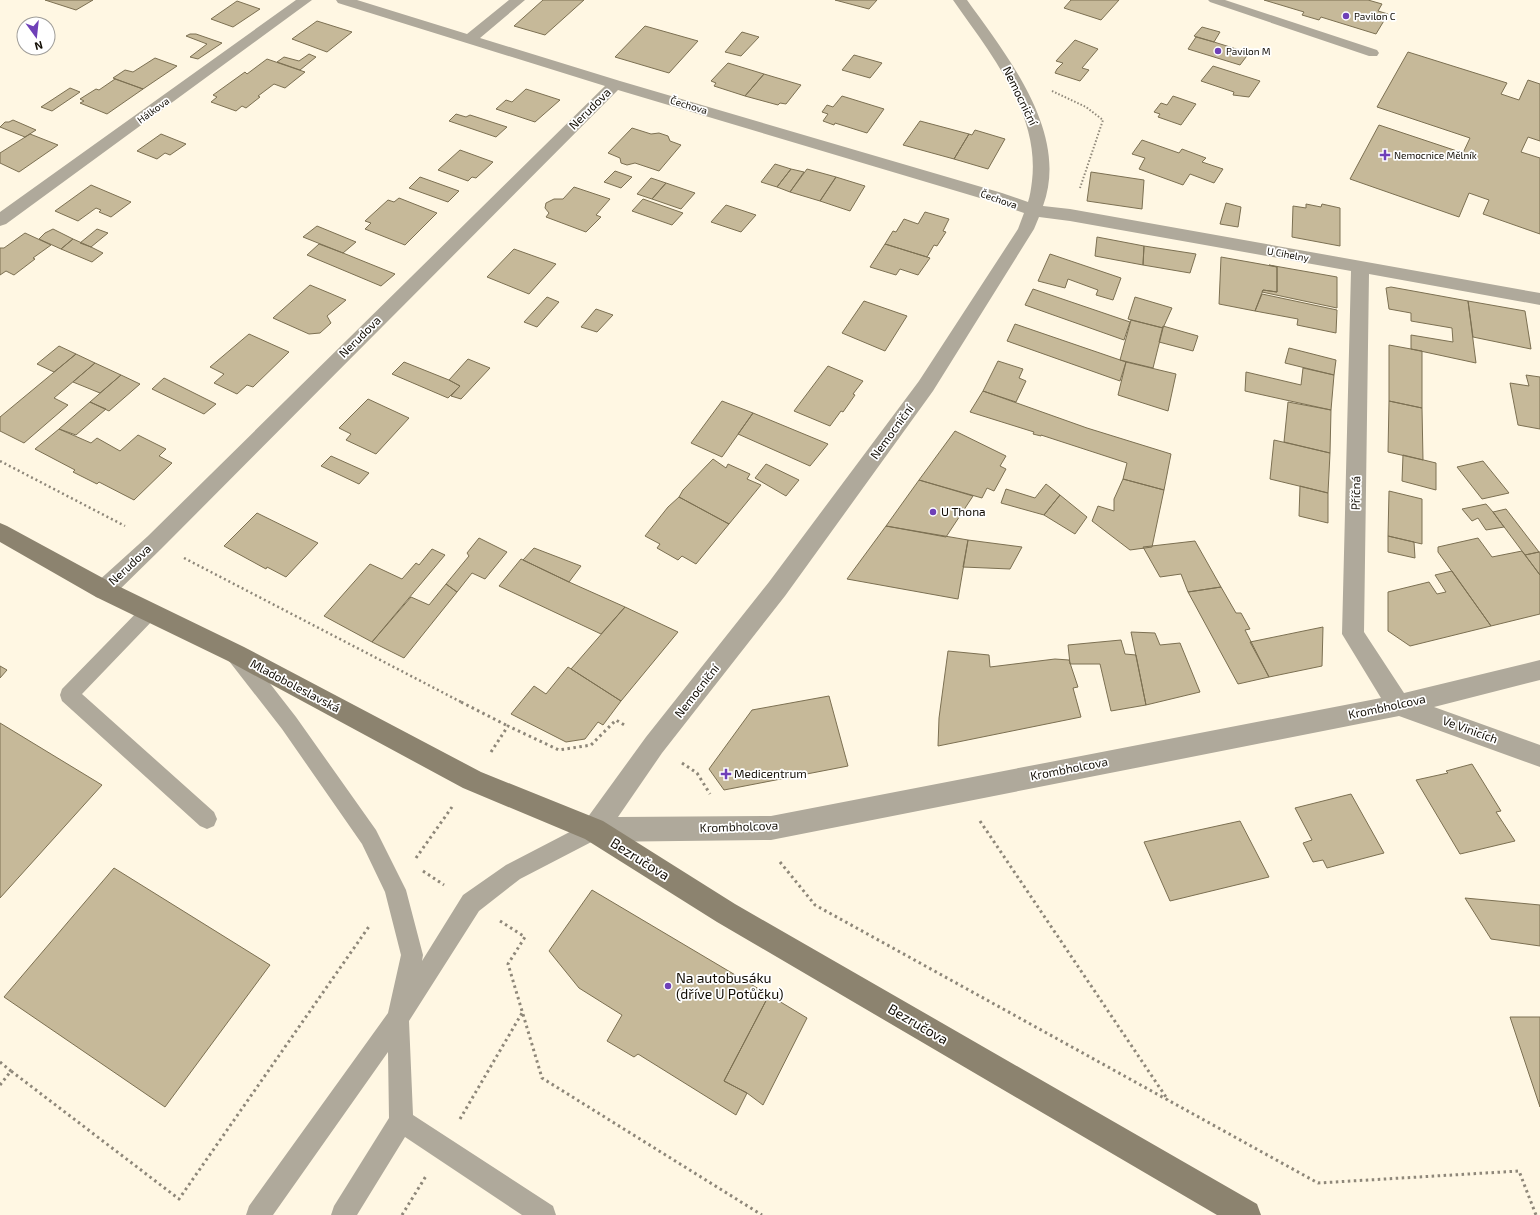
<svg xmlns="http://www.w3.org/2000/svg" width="1540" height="1215" font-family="'Exo 2',sans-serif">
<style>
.building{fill:#c6b999;stroke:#7c7052}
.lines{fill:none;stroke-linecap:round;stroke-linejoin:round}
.path-far2{stroke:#8e8779;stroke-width:2;stroke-dasharray:1.5 2;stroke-linecap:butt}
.path-far1{stroke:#8e8779;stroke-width:2.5;stroke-dasharray:2 3;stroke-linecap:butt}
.path{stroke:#8e8779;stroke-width:3;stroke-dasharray:2.5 3.5;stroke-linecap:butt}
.lane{fill:#afa99b;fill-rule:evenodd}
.street{fill:#afa99b;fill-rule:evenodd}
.secondary{fill:#8c836f;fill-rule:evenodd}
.poi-dot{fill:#6f40b8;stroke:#fff;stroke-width:1.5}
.labels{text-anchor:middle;stroke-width:3.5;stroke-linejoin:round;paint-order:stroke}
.far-poi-label{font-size:10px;fill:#110c03;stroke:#fff;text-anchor:start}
.far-street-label{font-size:10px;fill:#110c03;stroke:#fff}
.street-label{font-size:12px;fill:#110c03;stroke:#fff}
.poi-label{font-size:12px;fill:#110c03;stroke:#fff;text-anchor:start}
.near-street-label{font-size:14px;fill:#110c03;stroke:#fff}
.near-poi-label{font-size:14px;fill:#110c03;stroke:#fff;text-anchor:start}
</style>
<rect width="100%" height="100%" fill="#fff7e3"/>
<path class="building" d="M45,0H93L76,10Z
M543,0H584L545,35L514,26Z
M835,0H877L869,9Z
M1071,0H1119L1101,20L1064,8Z
M1264,0H1368L1382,4L1378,11L1388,14L1376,34L1321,17L1319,20L1302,15L1304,12Z
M237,1L260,9L233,27L211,19Z
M317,21L352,32L327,52L292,39Z
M645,26L698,41L669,73L615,57Z
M1202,27L1220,32L1214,42L1194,36Z
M742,32L759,37L741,56L725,52Z
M190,34H196L222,43L198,59L190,57L207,44L186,36Z
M1196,37L1214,42L1249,53L1240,65L1188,49Z
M1075,40L1098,49L1082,68L1089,70L1080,81L1055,73L1057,69L1063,63L1056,61Z
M1408,52L1507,83L1501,94L1519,100L1528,80L1540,84V141L1528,137L1521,152L1540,158V234L1483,214L1489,200L1469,193L1459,217L1350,179L1379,125L1463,153L1470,138L1377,107Z
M309,54L316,57L300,70L277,62L284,57L299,61Z
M854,55L882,63L870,78L842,70Z
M155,58L177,66L143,89L113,78L125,70L133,72Z
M267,59L305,72L285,88L274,84L258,96L260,97L246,108L242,106L236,111L211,102L217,97L213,95L245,72L247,74Z
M728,63L764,74L745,96L714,86L716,83L711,81Z
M1213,66L1260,81L1249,97L1233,95L1234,92L1201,81Z
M764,74L801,85L786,104L780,103L778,105L745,96Z
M115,79L143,89L107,114L80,103L84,101L80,99L96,89L99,90Z
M70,88L80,92L52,111L41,107Z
M526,89L560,100L535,122L496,109L506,100L512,102Z
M842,96L884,109L867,133L835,123L834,125L823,121L828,114L822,112L827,105L833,107Z
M1173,96L1196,104L1181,125L1158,117L1160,114L1154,112L1161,103L1167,105Z
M456,114L466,117L470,115L507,127L496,137L449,121Z
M13,120L36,130L25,137L0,127L5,122H9Z
M920,121L969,134L954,159L903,145Z
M632,128L651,134L659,133L668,136L670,141L681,145L659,171L635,163L627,165L621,163L620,158L608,153Z
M975,130L1005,139L988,169L954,159L969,134L972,135Z
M30,134L58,145L19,172L0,163V153Z
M161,134L186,144L170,155L165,153L157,159L137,151Z
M1142,140L1179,153L1182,149L1206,158L1202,162L1223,169L1214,183L1190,174L1183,185L1139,169L1145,158L1132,154Z
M460,150L493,162L476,178L472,177L468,181L438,170Z
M775,164L791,169L777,187L761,182Z
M791,169L804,172L790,192L777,187Z
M807,169L836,177L820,201L790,192Z
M615,171L632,177L621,188L604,182Z
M1091,172L1144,180L1142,209L1087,201Z
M420,177L459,191L448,202L409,188Z
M836,177L865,186L850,211L820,201Z
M651,178L666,183L652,199L637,194Z
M666,183L695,193L681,209L652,199Z
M91,185L131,202L111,217L99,212L101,210L96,208L78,221L55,211Z
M574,187L610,199L596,215L601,217L586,232L546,217L549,213L545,208L546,203L554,199H563Z
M399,198L437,213L405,245L365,229L371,223L365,221L388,200L394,202Z
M643,199L683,213L672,225L632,211Z
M1226,203L1241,207L1238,227L1220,224Z
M1306,204L1321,207L1322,204L1340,208V246L1292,237L1293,206L1306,208Z
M726,205L756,215L741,232L711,222Z
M925,212L949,219L943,231L946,232L937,246L934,245L927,257L885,244L893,231L896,232L904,219L918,224Z
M317,226L356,242L343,253L303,237Z
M53,229L73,239L61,249L39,239L45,233Z
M97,229L108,233L91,247L80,243Z
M25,233L51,245L33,258L35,259L14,275L6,271L0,275V248H4Z
M1097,237L1144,246L1143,265L1095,256Z
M73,239L91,247L103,253L92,262L61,249Z
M319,244L343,253L395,274L381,286L307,255Z
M885,244L927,257L930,258L918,275L900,269L896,275L870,267Z
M1144,246L1196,254L1190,273L1143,265Z
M514,249L556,264L529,294L487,277Z
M1050,254L1121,278L1113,300L1096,295L1098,290L1068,279L1065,288L1038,281Z
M1221,257L1277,267V292L1263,290L1255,311L1219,304Z
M1269,265L1337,277V308L1262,292L1263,290L1277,292V267Z
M310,285L346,300L327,316L331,323L320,333L309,334L273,318Z
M1391,287L1468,301L1476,363L1411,349V335L1453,342L1452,328L1411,321V313L1389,309L1386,288Z
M1033,289L1130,322L1124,340L1025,305Z
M1262,294L1337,310L1336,333L1297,325L1298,319L1255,311Z
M547,297L559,302L537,327L524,322Z
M1135,297L1172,308L1163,328L1128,319Z
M864,301L907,316L885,351L842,333Z
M1468,301L1525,311L1531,349L1473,337Z
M596,309L613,315L597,332L581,327Z
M1131,320L1163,328L1153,368L1120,360Z
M1015,324L1126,362L1120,381L1007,341Z
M1163,326L1198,336L1193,351L1159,342Z
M249,334L289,352L253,387L247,385L237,394L214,383L224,374L210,367Z
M1389,345L1422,351V408L1389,401Z
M59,346L76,354L54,372L37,364Z
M1289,348L1336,360L1334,375L1285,363Z
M76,354L95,363L54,398L68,405L24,443L0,431V417Z
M468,359L490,368L461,399L451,396L460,386L449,380Z
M998,361L1023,369L1019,378L1026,381L1016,402L983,391Z
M404,362L449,380L460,386L448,398L392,374Z
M1126,362L1176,374L1168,411L1118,395Z
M95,363L121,375L100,393L73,382Z
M828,366L863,381L853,394L855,395L843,412L841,411L830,426L794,411Z
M1303,368L1334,375L1331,410L1245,391L1246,372L1301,385Z
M121,375L140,384L109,411L90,402Z
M1526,375L1540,377V429L1518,425L1510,383L1529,386Z
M164,378L216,404L204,414L152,389Z
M983,391L1087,428L1171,454L1164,490L1123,479L1127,463L1041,435V436L1033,434L1034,432L970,412Z
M368,399L409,418L376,454L346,440L351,434L339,428Z
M722,401L753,413L722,457L691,443Z
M1389,401L1422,408L1423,460L1388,452Z
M90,402L106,409L76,435L59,429Z
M1288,402L1331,410L1330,453L1284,442Z
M753,413L828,444L810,466L738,434Z
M59,429L91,443L97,438L120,451L138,435L166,449L159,456L172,463L134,500L99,482L97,484L73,472L75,470L35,449Z
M955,431L1006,456L1000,466L1006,469L994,491L987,488L982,498L919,480Z
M1274,440L1330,453L1328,493L1270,479Z
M1403,455L1436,463V490L1402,481Z
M331,456L369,473L359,484L321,466Z
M713,459L726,468L728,464L750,474L747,479L761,485L729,524L679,497L683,490Z
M1483,461L1509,493L1482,499L1457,467Z
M766,464L799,480L786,496L755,478Z
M1123,479L1164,490L1152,547L1130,550L1092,521L1098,506L1114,511V499Z
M919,480L973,496L946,537L886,526Z
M1046,484L1060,495L1044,515L1001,503L1006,489L1035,498Z
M1300,486L1328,493V523L1299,516Z
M1389,491L1422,499V544L1388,536Z
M1060,495L1087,517L1075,534L1044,515Z
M679,497L729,524L696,564L682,556L678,560L657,548L660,544L645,536L668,507Z
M1486,504L1493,512L1504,527L1486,530L1478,518L1472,521L1462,509Z
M1506,509L1539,552L1525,555L1522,551L1493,512Z
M257,513L318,543L286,577L267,567L266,569L224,546Z
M886,526L968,540L958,599L847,579Z
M1388,536L1414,542L1415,558L1388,552Z
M479,538L507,552L485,579L472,573L457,592L446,584L469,556L467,553Z
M1478,538L1492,557L1522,551L1540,575V614L1491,626L1438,552V547Z
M968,540L1022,547L1010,569L963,567Z
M1195,541L1221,587L1188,592L1181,574L1160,577L1143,547Z
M534,548L581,566L569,582L523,560Z
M432,549L445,555L372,642L324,616L370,564L402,579L416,563L419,565Z
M1539,552H1540V575L1525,555Z
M521,559L569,582L625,607L601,634L499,586Z
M1452,571L1491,626L1410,646L1388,631V592L1429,582L1437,594L1446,592L1435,575Z
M446,584L457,592L404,658L372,642L411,597L429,605Z
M1221,587L1236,613H1241L1250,629L1245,630L1269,677L1238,684L1188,592Z
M625,607L678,632L621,701L571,669Z
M1323,627L1322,666L1269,677L1250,642Z
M1131,632L1155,633L1160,645L1180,643L1200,692L1146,705Z
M1121,640L1125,654L1136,655L1146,705L1111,711L1100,664H1070L1068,645Z
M948,651L989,655L990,667L1055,659L1069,660L1078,687L1073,688L1081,717L938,746L939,718Z
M0,666L7,670L0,678Z
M568,667L621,701L603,725L598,722L585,739L566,742L511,714L534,686L546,694Z
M829,696L848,766L724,790L709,769L752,710Z
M0,723L102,785L0,898Z
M1472,764L1501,811L1496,812L1515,841L1460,854L1416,780L1448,773L1446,771Z
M1351,794L1384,853L1327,868L1323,860L1313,862L1303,843L1312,840L1295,808Z
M1240,821L1269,877L1170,901L1144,842Z
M114,868L270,965L165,1107L4,997Z
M592,890L769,995L724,1081L747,1093L736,1115L638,1054L634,1057L607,1041L622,1015L579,988L549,951Z
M1465,898L1540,905V946L1491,939Z
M769,995L807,1018L763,1105L747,1093L724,1081Z
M1510,1017H1540V1107Z"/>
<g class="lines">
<path class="path-far2" d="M1052,91L1086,107L1103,120L1080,188"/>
<path class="path-far1" d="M0,461L125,526
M184,558L463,703"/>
<path class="path" d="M461,702L508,726
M491,752L508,726L559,750L591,745L616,720L626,726
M682,763L697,773L710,794
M980,821L1168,1100
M416,858L452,807
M780,862L815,905L1318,1183L1519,1171L1536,1215
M423,871L444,885
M500,921L525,937L508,964L542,1078L762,1215
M0,1062L11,1071
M0,1085L11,1071L179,1199L370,925
M460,1119L522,1013
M402,1215L426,1176"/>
<path class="lane" d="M1208,0H1225L1377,50L1379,53L1377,56H1369L1210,2Z
M149,604L155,606L158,612L155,618L82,694L214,812L217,819L214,826L207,829L200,826L62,701L60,695L62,689L143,606Z
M236,647L243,649L296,717L376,830L406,890L423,955L422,961L463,895L506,865L587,823L594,820L601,823L604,830L601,837L520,879L479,911L409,1021L413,1115L553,1206L556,1215H522L405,1137L357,1215H331L334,1206L389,1118L388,1052L273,1215H246L249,1206L388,1013L401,955L385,892L362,844L282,729L229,661L227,655L229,649Z"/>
<path class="street" d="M296,0H312L6,224L0,226V212Z
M336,0H357L467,34L509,0H525L480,38L620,81L1002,193L1028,202C1030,196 1031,189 1032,181C1040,113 990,53 953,0H967C1007,56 1070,133 1043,206L1070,209L1540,293V305L1369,274L1364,632L1404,693L1540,660V680L1434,707L1540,745V767L1399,716L771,840L594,842L585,839L582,830L585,821L646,737L769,582L919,381L1018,229L1024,213L990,201L618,90L162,548L112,597L104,599L96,597L93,590L96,583L148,536L605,86L338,3ZM1039,217L1070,221L1351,271L1342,634L1381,698L771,816L618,817L662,753L785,596L933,391L1034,229Z"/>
<path class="secondary" d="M0,523L7,526L112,583L244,647L481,772L603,821L735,904L1257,1204L1261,1215H1217L717,922L585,839L463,788L228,661L96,597L0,542Z"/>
</g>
<g class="poi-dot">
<circle cx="1346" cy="16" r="4"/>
<circle cx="1218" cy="51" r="4"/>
<path d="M1383 149h4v4h4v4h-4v4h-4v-4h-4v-4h4z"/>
<circle cx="933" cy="512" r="4"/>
<path d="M724 768h4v4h4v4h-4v4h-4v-4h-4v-4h4z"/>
<circle cx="668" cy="986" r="4"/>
</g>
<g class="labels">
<g class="far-poi-label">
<text x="1354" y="20">Pavilon C</text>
<text x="1226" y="55">Pavilon M</text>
<text x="1394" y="159">Nemocnice Mělník</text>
</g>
<g class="far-street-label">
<text transform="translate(689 105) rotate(17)" y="4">Čechova</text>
<text transform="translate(153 110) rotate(-36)" y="4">Hálkova</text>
<text transform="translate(999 199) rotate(19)" y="4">Čechova</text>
<text transform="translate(1288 254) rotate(10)" y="4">U Cihelny</text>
</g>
<g class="street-label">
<text transform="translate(1020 96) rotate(64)" y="4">Nemocniční</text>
<text transform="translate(590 109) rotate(-45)" y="4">Nerudova</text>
<text transform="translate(360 337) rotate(-45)" y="4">Nerudova</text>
<text transform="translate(892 432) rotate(-54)" y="4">Nemocniční</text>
<text transform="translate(1356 493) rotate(-89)" y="4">Příčná</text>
<text transform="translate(130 565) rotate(-43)" y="4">Nerudova</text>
<text transform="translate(295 686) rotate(28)" y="4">Mladoboleslavská</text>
<text transform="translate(697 691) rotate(-52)" y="4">Nemocniční</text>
<text transform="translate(1387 707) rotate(-12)" y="4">Krombholcova</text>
<text transform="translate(1470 730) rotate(20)" y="4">Ve Vinicích</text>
<text transform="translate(1069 769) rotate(-11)" y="4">Krombholcova</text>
<text transform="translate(739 827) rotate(-2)" y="4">Krombholcova</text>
</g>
<g class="poi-label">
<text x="941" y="516">U Thona</text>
<text x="734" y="778">Medicentrum</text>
</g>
<g class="near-street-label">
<text transform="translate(640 859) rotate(32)" y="5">Bezručova</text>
<text transform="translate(918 1024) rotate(30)" y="5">Bezručova</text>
</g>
<g class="near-poi-label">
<text x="676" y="983">Na autobusáku<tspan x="676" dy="16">(dříve U Potůčku)</tspan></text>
</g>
</g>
<g transform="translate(36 36) rotate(165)"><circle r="19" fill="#ffffff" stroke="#a09e9a"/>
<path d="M0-3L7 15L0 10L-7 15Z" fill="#6f40b8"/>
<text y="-6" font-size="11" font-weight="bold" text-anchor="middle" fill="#110c03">N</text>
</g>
</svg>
